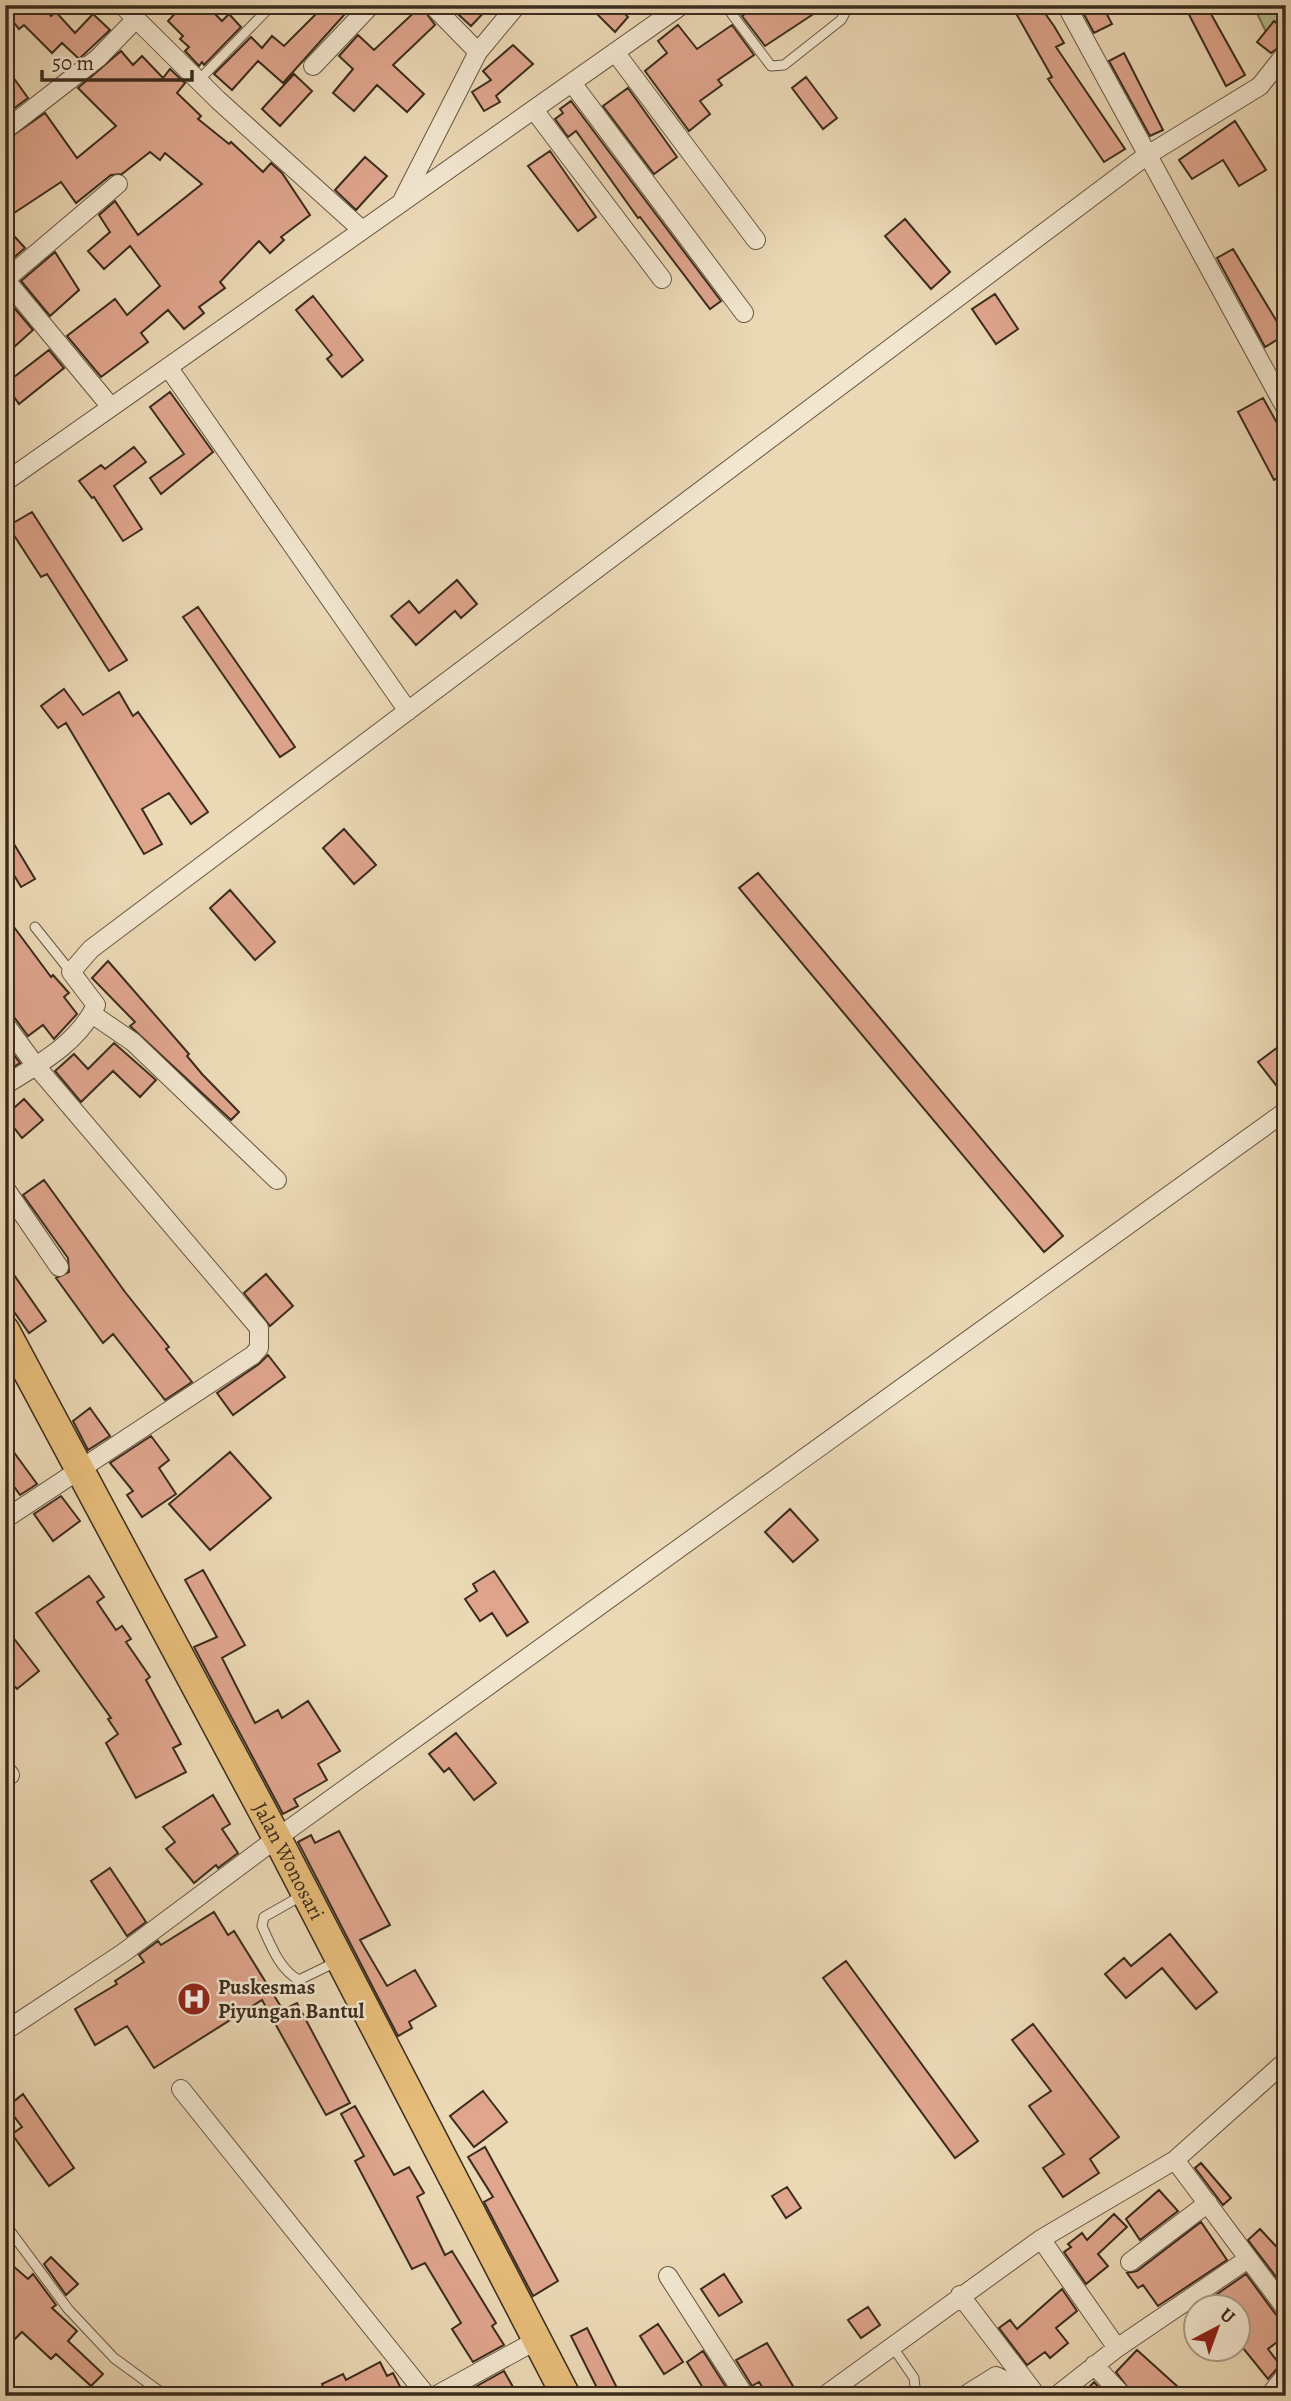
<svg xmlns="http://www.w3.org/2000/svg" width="1291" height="2401" font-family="Alegreya,serif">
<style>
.green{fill:#b6bf8e;stroke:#787656;stroke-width:2}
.building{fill:#dfa58d;stroke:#3b2c1d;stroke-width:2}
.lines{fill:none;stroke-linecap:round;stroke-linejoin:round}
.service-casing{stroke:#675743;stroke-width:11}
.minor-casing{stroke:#675743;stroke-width:20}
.trunk-casing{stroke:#3b2c1d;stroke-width:31}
.service{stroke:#f2e6cf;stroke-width:9}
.minor{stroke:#f2e6cf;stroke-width:18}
.trunk{stroke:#e6bc7a;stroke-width:28}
.labels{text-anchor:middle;stroke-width:5;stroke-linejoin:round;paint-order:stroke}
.street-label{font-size:21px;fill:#3b2c1d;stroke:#f2e6cf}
.poi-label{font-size:21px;font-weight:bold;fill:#3b2c1d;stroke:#f2e6cf;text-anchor:start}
</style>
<rect width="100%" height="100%" fill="#ebd8b5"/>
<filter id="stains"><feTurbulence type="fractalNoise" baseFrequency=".00286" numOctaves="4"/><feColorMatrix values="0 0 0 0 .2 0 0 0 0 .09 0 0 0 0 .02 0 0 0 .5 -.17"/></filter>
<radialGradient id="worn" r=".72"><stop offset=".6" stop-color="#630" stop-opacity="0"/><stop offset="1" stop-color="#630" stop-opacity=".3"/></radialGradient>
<path class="green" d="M1253,5H1286V73Z"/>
<path class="building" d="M5,5H43L51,16L56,12L75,33L93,14L110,30L79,59L62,43L52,53L24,25L19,29L5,11Z
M183,5H206L222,21L229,14L241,27L204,65L202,62L199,66L185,51L189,47L180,39L183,36L168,21Z
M309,5H353L283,83L258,61L232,90L214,74L251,37L262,48L272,36L284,46L317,13Z
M448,5H491L471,26Z
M588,5H616L628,17L615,32Z
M758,5H827L765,46L742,16Z
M1031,5H1039L1054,26L1064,43L1056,47L1125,149L1104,162L1048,79L1052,77L1017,15Z
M1079,5H1102L1112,24L1094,33Z
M1184,5H1206L1245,75L1226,86Z
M421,6L435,25L393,65L424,94L407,112L377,85L354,111L333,93L353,69L339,56L358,35L374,50Z
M1274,21L1286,31V42L1271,53L1257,42Z
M678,25L697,49L732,25L754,55L718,80L722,85L700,101L710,114L689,131L645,71L667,53L658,41Z
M513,45L533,64L496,96L500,102L484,111L472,92L491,80L483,71Z
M121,51L133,65L142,56L163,78L170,69L185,83L177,93L201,116L198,119L229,144L231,142L263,172L271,163L282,173L310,215L281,237L284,240L270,253L259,241L220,282L225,288L199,307L204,313L184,329L168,310L141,333L148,342L101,377L67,336L115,299L127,315L160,286L130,246L104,269L88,251L110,232L99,215L115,201L138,235L202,184L165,153L160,160L150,152L122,174L111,175L76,203L61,182L5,219V141L45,113L77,158L116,126L78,88Z
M1124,53L1163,130L1150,136L1109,61Z
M5,66L28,98L5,115Z
M294,74L312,91L280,126L262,109Z
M806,77L837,118L823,129L792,88Z
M628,88L677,157L654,174L603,106Z
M571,101L721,301L710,309L640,217L638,218L576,131L568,137L555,119L563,113L560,109Z
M1235,121L1266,170L1239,186L1223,160L1192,179L1179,160Z
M550,151L596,217L578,231L528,166Z
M365,157L387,176L356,210L335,190Z
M905,219L950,272L931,289L885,236Z
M5,226L25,248L5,265Z
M1233,249L1285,335L1265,347L1217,258Z
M55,252L79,290L50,316L21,281Z
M995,294L1018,329L996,344L972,309Z
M313,296L363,360L342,377L327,359L332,355L296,310Z
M5,297L33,330L13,348L5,339Z
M49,350L64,368L19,404L5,384Z
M170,392L213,452L161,494L150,478L184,454L150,407Z
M1263,398L1286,439V474L1274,480L1238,412Z
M134,447L146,462L114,486L142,529L123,541L94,497L92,498L79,481L101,465L105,469Z
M32,512L127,660L109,671L47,574L41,577L8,526Z
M457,580L477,604L461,618L455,611L416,645L391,616L409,601L419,613Z
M198,607L295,747L280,757L183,617Z
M64,689L83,715L119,692L133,716L138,712L208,812L191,824L169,793L142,809L162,844L144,854L66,723L58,728L41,706Z
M5,829L35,879L21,887L5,860Z
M344,829L376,865L354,884L323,848Z
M758,873L1063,1236L1044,1252L739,888Z
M230,890L275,942L255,960L210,908Z
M5,915L51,977L53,975L69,993L64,997L77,1014L54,1039L43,1025L28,1036L14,1017L5,1013Z
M108,961L189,1054L187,1056L202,1074L239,1112L231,1120L130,1026L135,1022L92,978Z
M1286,1041V1098L1258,1062Z
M5,1043L20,1063L5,1072Z
M114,1043L156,1080L140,1097L113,1071L81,1102L55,1071L74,1054L88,1069Z
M24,1099L43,1120L22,1138L5,1116Z
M44,1180L125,1292L169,1347L166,1349L192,1382L165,1400L113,1334L103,1343L56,1278L69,1272L68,1258L23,1195Z
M5,1262L46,1321L29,1333L5,1299Z
M266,1274L293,1306L270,1326L244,1293Z
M268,1355L285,1377L233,1415L217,1393L259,1364Z
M90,1408L110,1436L88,1450L73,1421Z
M151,1436L169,1460L159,1468L176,1494L142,1517L127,1495L133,1491L110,1463Z
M5,1440L37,1484L20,1495L15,1488L5,1495Z
M230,1452L271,1498L210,1550L169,1504Z
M61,1496L80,1521L53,1541L34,1514Z
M790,1509L818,1540L793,1562L765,1532Z
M203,1570L245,1645L222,1658L255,1723L278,1710L282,1718L308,1701L340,1751L318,1764L327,1780L294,1799L298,1806L283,1814L194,1647L217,1637L185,1580Z
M494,1571L528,1622L507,1636L492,1613L480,1621L465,1599L477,1591L473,1584Z
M89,1576L104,1597L97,1602L116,1630L122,1626L131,1639L126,1642L150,1677L146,1680L181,1744L173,1748L186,1772L136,1798L106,1743L118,1734L108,1719L111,1718L36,1613Z
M5,1627L39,1671L17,1689L5,1676Z
M456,1733L496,1783L474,1800L449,1768L444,1772L429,1754Z
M213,1795L230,1824L222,1829L238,1853L218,1868L216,1865L194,1883L166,1849L175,1842L163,1827Z
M339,1831L390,1925L360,1940L387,1986L415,1970L436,2006L409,2022L412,2028L398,2036L298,1842L311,1835L315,1843Z
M110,1868L146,1922L127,1936L91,1881Z
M214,1912L228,1935L234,1931L283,2010L297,2003L350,2103L326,2115L262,2000L154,2068L127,2026L95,2045L75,2009L117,1984L115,1981L144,1962L139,1955L158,1941L161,1945Z
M1170,1934L1217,1992L1196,2009L1162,1968L1126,1998L1105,1974L1124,1958L1131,1966Z
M846,1961L978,2141L955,2158L823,1978Z
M1033,2024L1119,2137L1090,2159L1099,2173L1063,2197L1043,2168L1064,2154L1029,2106L1051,2091L1012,2040Z
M483,2091L507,2122L474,2147L450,2116Z
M23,2094L74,2168L49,2186L12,2134L22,2127L7,2107Z
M355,2106L394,2175L409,2167L424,2193L417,2197L445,2255L452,2251L496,2323L492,2326L504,2345L473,2362L452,2329L461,2323L425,2263L412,2269L355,2161L364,2156L341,2114Z
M485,2147L558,2281L533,2296L484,2202L493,2197L468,2157Z
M1201,2163L1231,2198L1223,2205L1195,2168Z
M787,2187L801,2208L786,2218L772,2196Z
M1159,2190L1178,2211L1140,2240L1126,2219Z
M1114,2214L1127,2227L1098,2254L1108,2266L1086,2284L1064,2252L1071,2247L1068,2244L1082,2233L1087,2240Z
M1201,2222L1227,2260L1158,2306L1143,2285L1138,2288L1127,2273L1137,2271Z
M1260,2229L1286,2257V2290L1248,2240Z
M51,2257L78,2284L66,2295L44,2264Z
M5,2259L28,2279L33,2274L56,2305L52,2308L77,2331L68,2341L103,2374L91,2386L56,2354L51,2359L22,2332L13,2341L5,2334Z
M724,2274L742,2302L719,2316L701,2289Z
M1246,2274L1277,2316L1286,2320V2335L1268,2349L1280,2365L1268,2379L1238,2342V2306H1211L1207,2301Z
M1062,2289L1077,2311L1056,2328L1068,2343L1050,2358L1045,2352L1027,2365L999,2328L1010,2320L1017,2329Z
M868,2307L880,2325L861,2338L848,2320Z
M658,2324L683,2362L664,2374L640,2336Z
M587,2328L621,2396H601L571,2336Z
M767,2343L799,2396H768L759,2382L752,2386L736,2360Z
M1137,2350L1188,2396H1134L1116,2372Z
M703,2351L731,2395L729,2396H708L687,2362Z
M380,2362L387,2376L393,2373L405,2396H314L325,2391L322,2384L343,2374L346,2380Z
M504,2371L518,2396H459Z
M1094,2382L1107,2396H1081Z"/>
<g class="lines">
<defs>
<path id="service" d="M725,5L771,66L784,65L841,20L846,11L844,5
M198,81L269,8
M35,927L71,972
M301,1896L264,1917L262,1926C271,1946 280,1970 299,1980L336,1962
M5,2224L68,2309L114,2358L166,2396
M892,2346L914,2378L916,2396"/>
<path id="minor" d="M122,5L218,100L362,230
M1066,5L1286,409
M478,52L517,5
M615,52L756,240
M313,66L371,5
M572,83L744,313
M534,110L662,279
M5,130L98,58L136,19
M403,199L478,52L432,5
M5,279L111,407
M5,280L118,184
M168,367L408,711
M5,482L682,5
M92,1014L133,1042L277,1180
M5,1024L36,1066L259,1328V1348L253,1355L5,1519
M5,1085C41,1063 78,1043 96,1005L71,972L91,949L1146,156L1260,86L1286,53
M5,1188L59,1267
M5,1769L10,1775
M5,2031L123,1953L277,1838L1286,1111
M181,2089L427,2396
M1175,2160L1286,2309
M1041,2239L1117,2348
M1130,2262L1208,2203
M668,2276L745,2396
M960,2295L1037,2396
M1094,2365L1123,2396
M435,2396L537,2340
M824,2396L1041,2239L1175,2160L1286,2061
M964,2396L996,2376L1012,2384L1019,2396
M1056,2396L1117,2348L1248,2259
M1269,2396L1286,2375"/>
<g id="trunk">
<path id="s1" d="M5,1330L277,1838L566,2396"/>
</g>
</defs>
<use href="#service" class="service-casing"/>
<use href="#minor" class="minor-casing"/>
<use href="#trunk" class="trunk-casing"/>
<use href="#service" class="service"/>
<use href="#minor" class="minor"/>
<use href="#trunk" class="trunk"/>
</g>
<defs>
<symbol id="hospital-disc" viewBox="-11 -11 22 22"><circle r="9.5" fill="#8f2418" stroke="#f2e6cf"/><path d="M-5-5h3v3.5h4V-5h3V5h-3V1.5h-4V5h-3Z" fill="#fff"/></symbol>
</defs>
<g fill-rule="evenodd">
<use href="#hospital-disc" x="175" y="1980" width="38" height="38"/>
</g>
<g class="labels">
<g class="street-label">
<text dy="7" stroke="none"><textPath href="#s1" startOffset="602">Jalan Wonosari</textPath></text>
</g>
<g class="poi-label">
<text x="218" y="1994">Puskesmas<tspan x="218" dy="24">Piyungan Bantul</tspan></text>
</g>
</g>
<rect width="1291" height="2401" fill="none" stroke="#ebd8b5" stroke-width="28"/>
<rect x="7" y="7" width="1277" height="2387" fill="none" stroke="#3b2c1d" stroke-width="3.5"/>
<rect x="14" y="14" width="1263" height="2373" fill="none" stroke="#3b2c1d" stroke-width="2"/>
<g transform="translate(1217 2328) rotate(41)"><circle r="33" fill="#f2e6cf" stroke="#a99c88" stroke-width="2"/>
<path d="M0-5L12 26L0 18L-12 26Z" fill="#8f2418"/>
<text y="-10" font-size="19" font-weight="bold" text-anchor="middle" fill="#3b2c1d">U</text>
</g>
<path d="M42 70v10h150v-10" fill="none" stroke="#3b2c1d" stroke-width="3.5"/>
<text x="52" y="70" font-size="21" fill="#3b2c1d" stroke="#f2e6cf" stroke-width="5" paint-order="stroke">50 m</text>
<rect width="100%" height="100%" filter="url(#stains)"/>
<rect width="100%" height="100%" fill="url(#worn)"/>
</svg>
